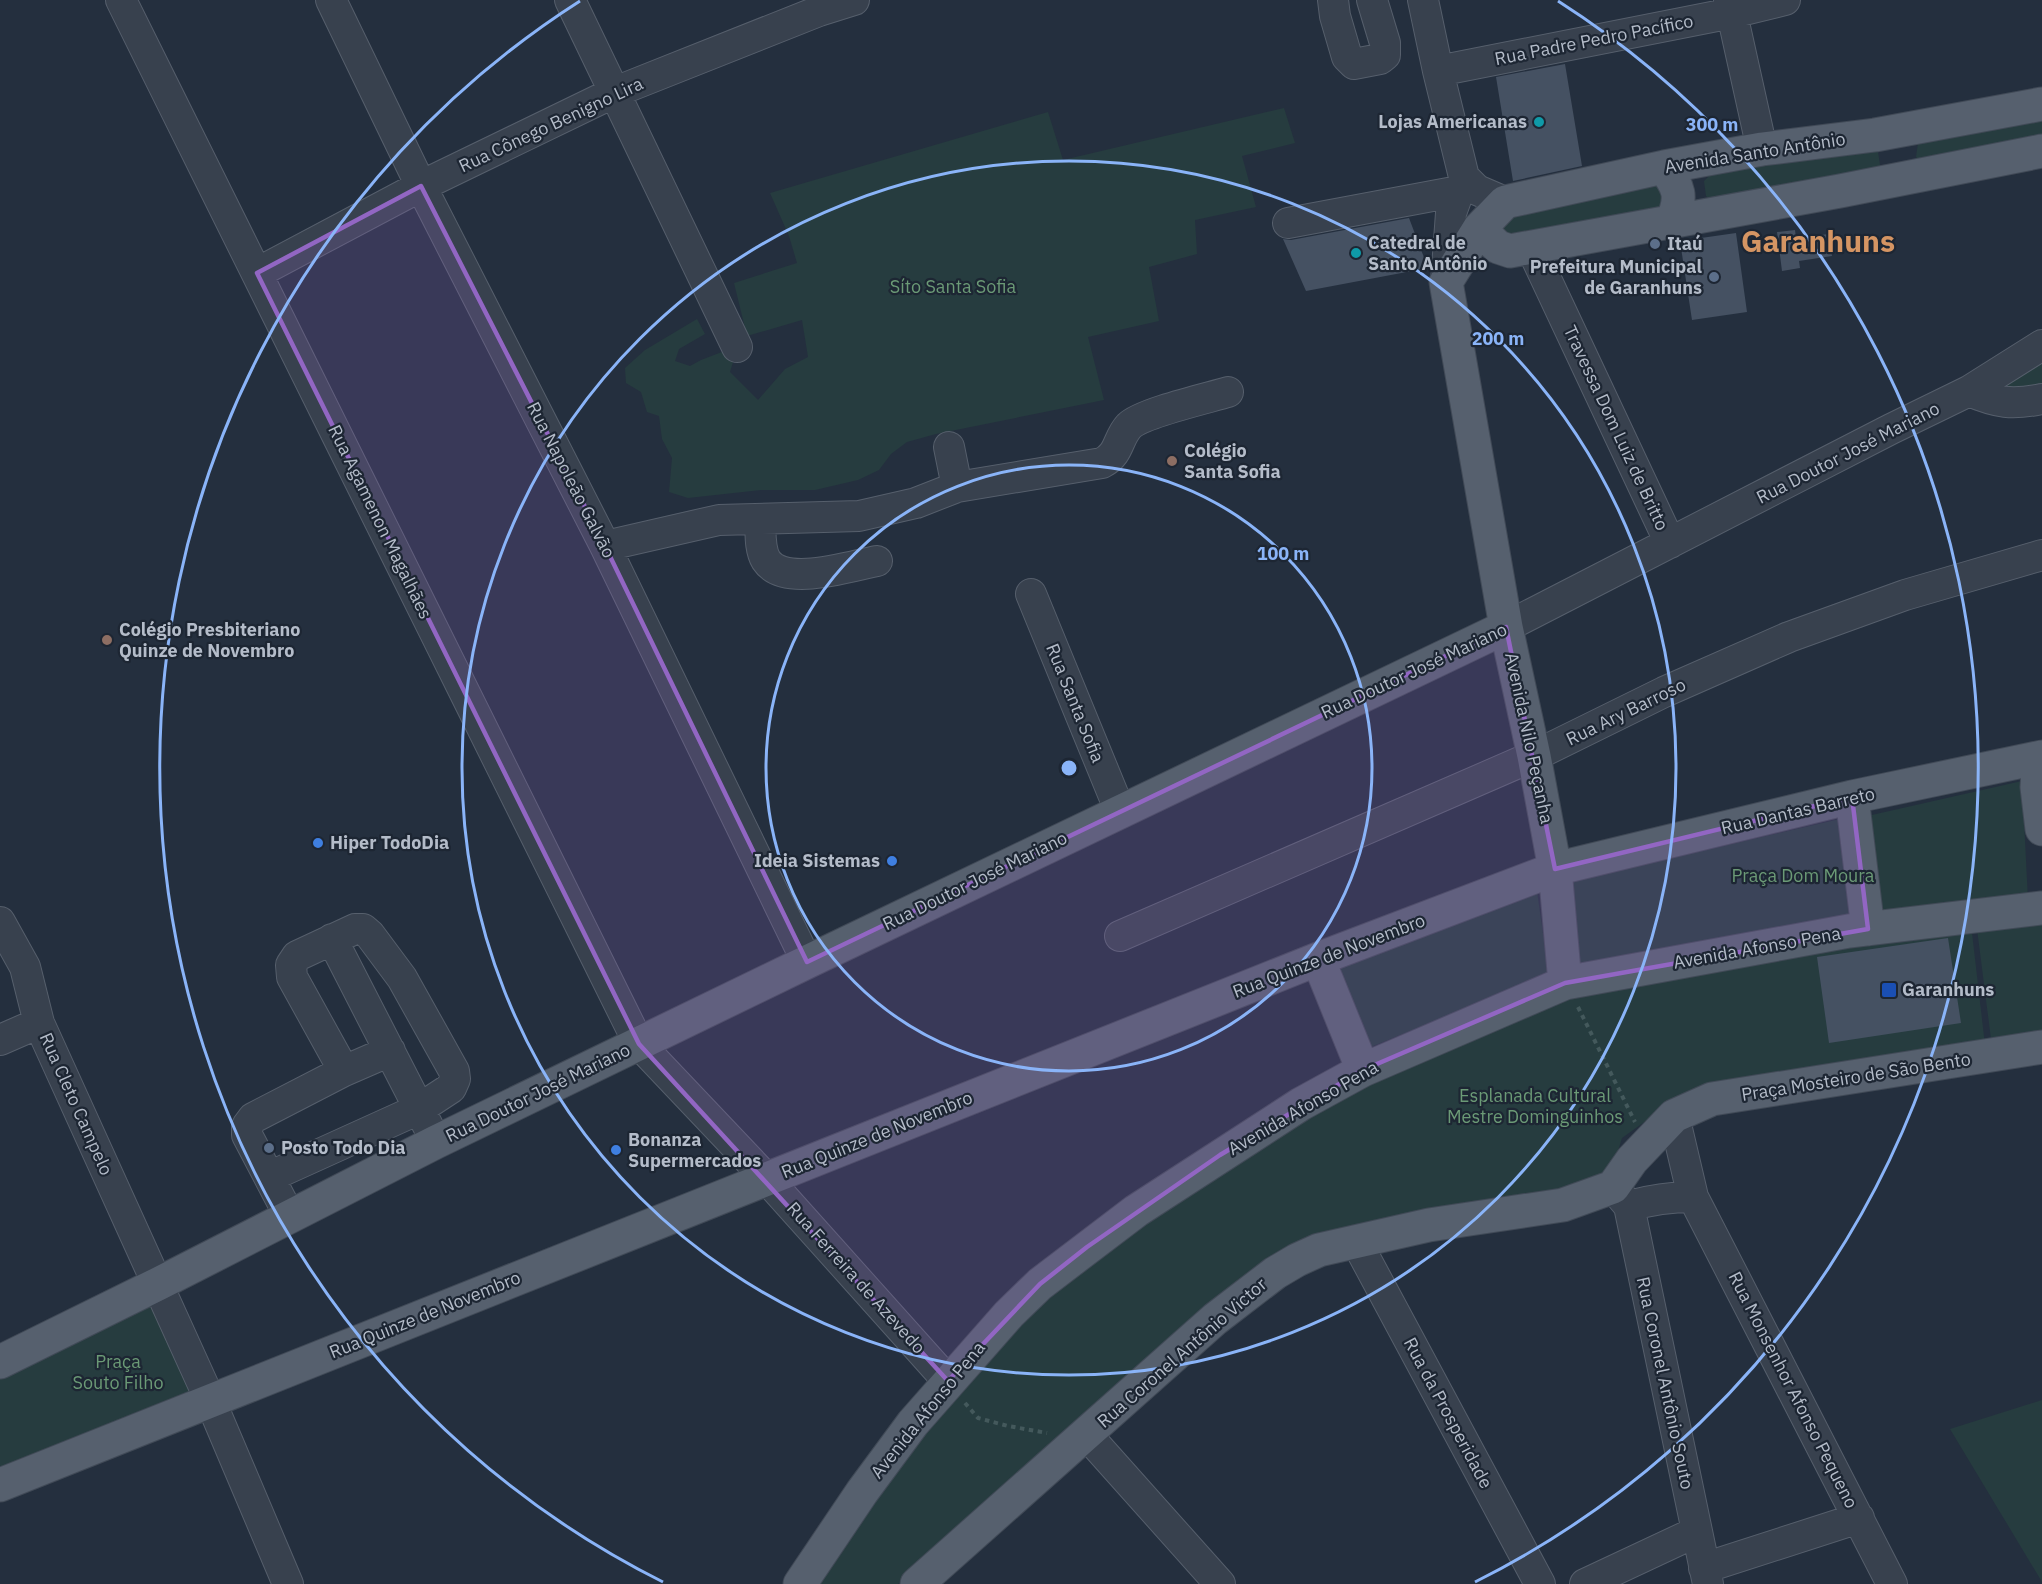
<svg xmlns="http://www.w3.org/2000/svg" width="2042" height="1584" font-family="'IBM Plex Sans',sans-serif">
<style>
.green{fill:#263c3f}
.building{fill:#455162}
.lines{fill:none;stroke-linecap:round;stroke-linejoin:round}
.minor-casing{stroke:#565f6c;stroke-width:32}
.major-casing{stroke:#414a57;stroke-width:35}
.path{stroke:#44595c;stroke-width:4;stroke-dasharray:4.5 4.5;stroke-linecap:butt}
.minor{stroke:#38414e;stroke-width:30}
.major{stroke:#56606e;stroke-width:33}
.marked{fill:#9266c3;fill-opacity:0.2;stroke:#9266c3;stroke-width:4.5;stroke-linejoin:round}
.ring{fill:none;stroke:#8ab4f8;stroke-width:3}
.culture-dot{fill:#0f9aa8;stroke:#1d2633;stroke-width:2}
.service-dot{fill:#5c6f8a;stroke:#1d2633;stroke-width:2}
.education-dot{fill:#8d6e63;stroke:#1d2633;stroke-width:2}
.shop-dot{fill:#3f7fe0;stroke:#1d2633;stroke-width:2}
.transit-dot{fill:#1a4fb4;stroke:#1d2633;stroke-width:2}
.labels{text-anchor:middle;stroke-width:4.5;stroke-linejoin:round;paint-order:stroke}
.street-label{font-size:18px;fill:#b4bcc9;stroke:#1d2633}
.poi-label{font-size:18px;font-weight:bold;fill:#b4bcc9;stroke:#1d2633;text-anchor:start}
.park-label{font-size:18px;fill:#6b9a76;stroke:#1d2633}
.town-label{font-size:30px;font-weight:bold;fill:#d59563;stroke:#1d2633}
.centre{fill:#8ab4f8;stroke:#1d2633;stroke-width:3}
.ring-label{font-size:18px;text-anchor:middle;font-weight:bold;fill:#8ab4f8;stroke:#1d2633;stroke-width:4.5;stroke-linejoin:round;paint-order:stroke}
</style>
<rect width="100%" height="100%" fill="#242f3e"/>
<path class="green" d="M1284,108L1295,143L1242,156L1256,207L1195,220L1197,254L1149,267L1159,321L1088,337L1104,400L936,434L907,442L891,454L879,470L858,480L815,490H761L688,498L669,492L672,458L662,439L659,416L647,412L641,392L626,383L625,368L645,350L697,319L705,334L679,349L675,361L690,366L701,360L727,350L733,362L730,372L758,400L785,369L808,357L802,320L747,336L734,283L797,263L789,236L770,193L1048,112L1063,160Z
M2042,112V145L1925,168L1916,157L1918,143Z
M1865,144L1878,152L1881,171L1719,208L1706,196L1704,181L1714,171Z
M1663,180L1674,210L1506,247L1487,230L1504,210Z
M2042,361V397L2000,390Z
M2022,781L2028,900L1875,918L1863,817Z
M1844,818L1858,915L1578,970L1560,884Z
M1537,891L1549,975L1361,1051L1334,966Z
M2042,915V1040L1992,1047L1976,921Z
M1971,924L1985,1045L1654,1115L1622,1138L1609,1180L1231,1290L898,1584H819L945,1400L1041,1298L1294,1116L1565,992Z
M150,1294L203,1398L0,1480V1368Z
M2042,1400V1582L1950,1429Z"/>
<path class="building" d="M1565,64L1582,166L1513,181L1496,77Z
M1409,218L1428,268L1306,291L1283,239L1291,240Z
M1795,230L1796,238L1829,234L1832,256L1799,261L1800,268L1782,271L1777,232Z
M1736,233L1747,312L1692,320L1680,241Z
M1948,938L1961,1023L1829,1043L1817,957Z"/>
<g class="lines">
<defs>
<path id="minor" d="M121,0L639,1044L767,1179L948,1381
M331,0L421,186L605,546L807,962
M570,0L737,347
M1333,0L1335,16L1347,57L1354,64L1380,59L1385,55V43L1372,0
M1423,0L1438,71L1464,177L1477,190L1505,202
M1729,0L1762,149
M1438,71L1732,13L1785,0
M1288,223L1459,191
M1531,247L1670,543
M257,273L421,186L615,92L819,11L854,0
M1446,282L1451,213L1459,191
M1969,391C1997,403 2012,405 2042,399
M957,487L1102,463C1120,454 1117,439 1129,426C1142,413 1208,398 1228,392
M760,519C761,531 759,548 766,560C784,588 850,566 877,561
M605,546L719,520L859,516L916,503L957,487L949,447
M1031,594L1120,811
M1506,627L1891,429L1969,391L2042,345
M0,922L25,967L39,1023L210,1400L288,1584
M1120,936L1534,756L1664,692L1789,637L1905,595L2042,555
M332,939L428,1126
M0,1040L39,1023
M1674,1116L1693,1197L1892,1584
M269,1177L419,1109L451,1088L455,1079L454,1071L402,978L370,935L363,929H355L297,956L291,965L292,977L344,1071
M1613,1187L1629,1206L1708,1584
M1629,1206C1650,1200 1670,1197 1693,1197
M290,1217L247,1135V1126L253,1118L344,1071L390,1051
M1356,1241L1540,1584
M1087,1435L1220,1584
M1704,1568L1859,1518
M1585,1584L1696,1532"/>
<path id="major" d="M1664,167C1679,188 1683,196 1672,221
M1479,229L1498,247L1510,251L1840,191L2042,151
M2039,758L2037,787L2042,829
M1852,797L1868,929
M1318,959L1363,1070
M1565,983L1555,869L1534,756L1506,627L1446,282L1479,229L1505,202L1664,167L1762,149L1875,135L2042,104
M0,1362L158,1284L436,1142L807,962L1506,627
M0,1485L1318,959L1555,869L1852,797L2042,757
M800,1584L862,1492L913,1423L1009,1314L1040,1284L1136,1211L1301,1104L1363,1070L1565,983L1849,931L2042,908
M917,1584L1215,1319L1275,1273L1297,1260L1319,1250L1429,1225L1563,1205L1613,1187L1632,1160L1674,1116L1712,1099L2042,1047"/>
</defs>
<use href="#minor" class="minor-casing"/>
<use href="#major" class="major-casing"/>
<path class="path" d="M1578,1007L1635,1122
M965,1403L978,1418L1008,1426L1047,1433"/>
<use href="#minor" class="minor"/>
<use href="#major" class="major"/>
</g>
<path class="marked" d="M421,186L605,546L807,962L1506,627L1555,869L1852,797L1868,929L1565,983L1363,1070L1220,1155L1087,1247L1040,1284L948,1381L639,1044L257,273Z"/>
<g class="ring">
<circle cx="1069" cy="768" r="303"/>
<circle cx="1069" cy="768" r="607"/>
<path d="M663 1582A910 910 0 0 1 580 1M1558 1A910 910 0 0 1 1475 1582"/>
</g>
<g class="culture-dot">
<circle cx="1539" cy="122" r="6"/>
<circle cx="1356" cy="253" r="6"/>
</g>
<g class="service-dot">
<circle cx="1655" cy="244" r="6"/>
<circle cx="1714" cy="277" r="6"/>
<circle cx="269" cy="1148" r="6"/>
</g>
<g class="education-dot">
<circle cx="1172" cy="461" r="6"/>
<circle cx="107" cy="640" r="6"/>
</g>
<g class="shop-dot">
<circle cx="318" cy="843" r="6"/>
<circle cx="892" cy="861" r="6"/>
<circle cx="616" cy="1150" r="6"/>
</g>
<rect class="transit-dot" x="1881" y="982" width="16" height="16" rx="3"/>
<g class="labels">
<g class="street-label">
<text transform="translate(1594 40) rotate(-11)" y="6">Rua Padre Pedro Pacífico</text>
<text transform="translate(551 125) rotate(-25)" y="6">Rua Cônego Benigno Lira</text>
<text transform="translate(1755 153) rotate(-9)" y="6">Avenida Santo Antônio</text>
<text transform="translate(1616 428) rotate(65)" y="6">Travessa Dom Luiz de Britto</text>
<text transform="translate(1848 453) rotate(-27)" y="6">Rua Doutor José Mariano</text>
<text transform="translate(571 480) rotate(63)" y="6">Rua Napoleão Galvão</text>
<text transform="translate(380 522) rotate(64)" y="6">Rua Agamenon Magalhães</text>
<text transform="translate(1414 671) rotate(-25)" y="6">Rua Doutor José Mariano</text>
<text transform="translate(1075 703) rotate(68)" y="6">Rua Santa Sofia</text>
<text transform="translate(1626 712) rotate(-26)" y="6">Rua Ary Barroso</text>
<text transform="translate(1529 738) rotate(78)" y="6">Avenida Nilo Peçanha</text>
<text transform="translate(1798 811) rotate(-13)" y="6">Rua Dantas Barreto</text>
<text transform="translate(975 881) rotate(-26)" y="6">Rua Doutor José Mariano</text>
<text transform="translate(1757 948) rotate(-10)" y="6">Avenida Afonso Pena</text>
<text transform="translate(1329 956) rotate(-21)" y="6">Rua Quinze de Novembro</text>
<text transform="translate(1856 1077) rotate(-9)" y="6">Praça Mosteiro de São Bento</text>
<text transform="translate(538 1093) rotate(-26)" y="6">Rua Doutor José Mariano</text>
<text transform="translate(76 1104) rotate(66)" y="6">Rua Cleto Campelo</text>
<text transform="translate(1303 1108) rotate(-30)" y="6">Avenida Afonso Pena</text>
<text transform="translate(877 1135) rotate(-22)" y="6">Rua Quinze de Novembro</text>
<text transform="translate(856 1278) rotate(48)" y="6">Rua Ferreira de Azevedo</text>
<text transform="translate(425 1315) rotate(-22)" y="6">Rua Quinze de Novembro</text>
<text transform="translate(1182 1353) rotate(-41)" y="6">Rua Coronel Antônio Victor</text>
<text transform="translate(1665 1383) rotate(78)" y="6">Rua Coronel Antônio Souto</text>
<text transform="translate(1793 1390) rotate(63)" y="6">Rua Monsenhor Afonso Pequeno</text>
<text transform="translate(928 1410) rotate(-51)" y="6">Avenida Afonso Pena</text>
<text transform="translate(1448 1413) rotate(62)" y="6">Rua da Prosperidade</text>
</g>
<g class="poi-label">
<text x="1527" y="128" text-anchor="end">Lojas Americanas</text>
<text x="1368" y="249">Catedral de<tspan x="1368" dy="21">Santo Antônio</tspan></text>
<text x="1667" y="250">Itaú</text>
<text x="1702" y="273" text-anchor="end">Prefeitura Municipal<tspan x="1702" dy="21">de Garanhuns</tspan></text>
<text x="1184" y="457">Colégio<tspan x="1184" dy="21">Santa Sofia</tspan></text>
<text x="119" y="636">Colégio Presbiteriano<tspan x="119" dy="21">Quinze de Novembro</tspan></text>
<text x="330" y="849">Hiper TodoDia</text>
<text x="880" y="867" text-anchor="end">Ideia Sistemas</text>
<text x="1902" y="996">Garanhuns</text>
<text x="628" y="1146">Bonanza<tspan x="628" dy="21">Supermercados</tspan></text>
<text x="281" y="1154">Posto Todo Dia</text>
</g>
<g class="park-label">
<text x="953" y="293">Síto Santa Sofia</text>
<text x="1803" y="882">Praça Dom Moura</text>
<text x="1535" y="1102">Esplanada Cultural<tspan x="1535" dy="21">Mestre Dominguinhos</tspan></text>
<text x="118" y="1368">Praça<tspan x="118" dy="21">Souto Filho</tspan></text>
</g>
<g class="town-label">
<text x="1818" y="252">Garanhuns</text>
</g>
</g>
<circle cx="1069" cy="768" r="9" class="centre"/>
<g class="ring-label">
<text x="1712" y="131">300 m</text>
<text x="1498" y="345">200 m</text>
<text x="1283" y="560">100 m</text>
</g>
</svg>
